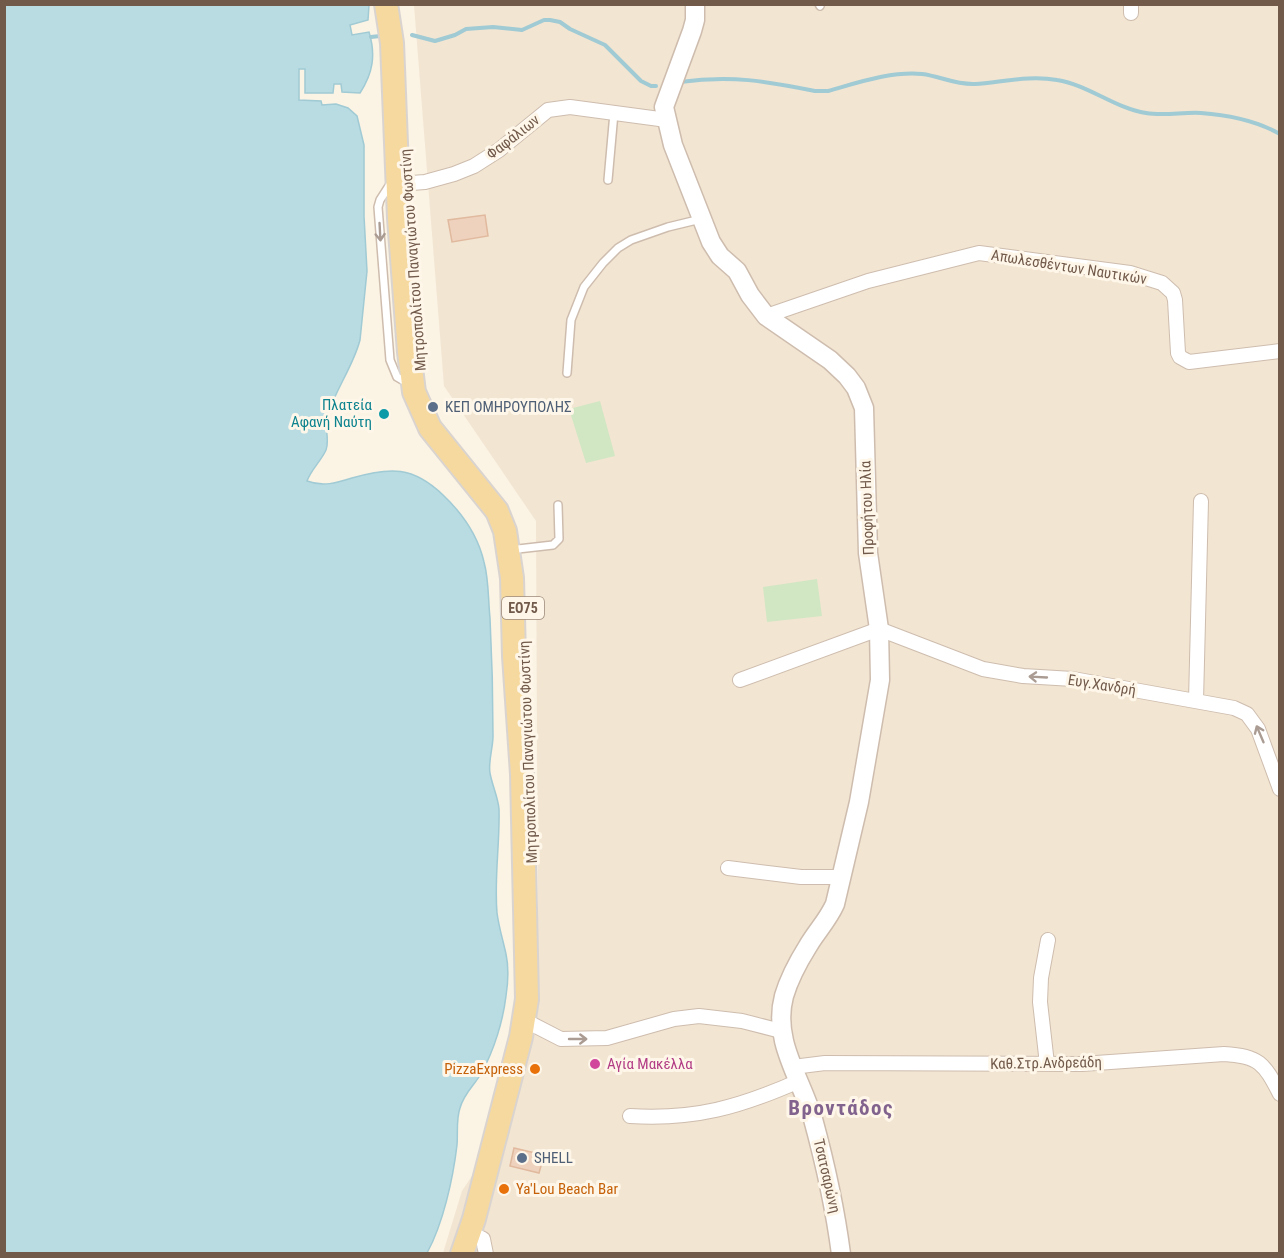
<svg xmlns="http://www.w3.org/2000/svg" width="1284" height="1258" font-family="'Roboto Condensed',sans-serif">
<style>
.residential{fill:#f2e5d2}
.green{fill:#d1e7c3}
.water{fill:#b9dce3;stroke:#a0cad4;stroke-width:1.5}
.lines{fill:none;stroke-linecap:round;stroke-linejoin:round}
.stream{stroke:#a0cad4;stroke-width:4}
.building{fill:#efd2bd;stroke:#e0b99e;stroke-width:1.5}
.service-casing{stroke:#cebdae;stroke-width:10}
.minor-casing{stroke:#cebdae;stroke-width:16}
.tertiary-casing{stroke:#cebdae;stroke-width:21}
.primary-casing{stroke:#dad4d0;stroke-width:26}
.service{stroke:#fff;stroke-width:7}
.minor{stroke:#fff;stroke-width:14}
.tertiary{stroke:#fff;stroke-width:18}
.primary{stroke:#f6d99f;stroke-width:22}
.oneway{stroke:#aa9c93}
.service-dot{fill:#5c6f8a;stroke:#fef7e9;stroke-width:2}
.culture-dot{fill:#0f9aa8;stroke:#fef7e9;stroke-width:2}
.hotel-dot{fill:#d1479c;stroke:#fef7e9;stroke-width:2}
.food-dot{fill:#e8710a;stroke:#fef7e9;stroke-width:2}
.labels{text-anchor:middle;stroke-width:6;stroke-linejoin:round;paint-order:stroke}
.shield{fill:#fef7e9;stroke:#9c897a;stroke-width:1.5}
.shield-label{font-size:14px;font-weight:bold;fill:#725a4b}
.street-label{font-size:15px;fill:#725a4b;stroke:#fef7e9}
.culture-label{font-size:15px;fill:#0d838f;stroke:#fef7e9;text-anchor:end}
.service-label{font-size:15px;fill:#4e5e75;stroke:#fef7e9;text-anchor:start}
.hotel-label{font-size:15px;fill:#b23c85;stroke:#fef7e9;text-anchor:start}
.food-label{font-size:15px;fill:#c56008;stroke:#fef7e9;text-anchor:end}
.district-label{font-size:21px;font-weight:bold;letter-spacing:1.5px;fill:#81638e;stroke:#fef7e9}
</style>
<rect width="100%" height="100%" fill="#fbf3e4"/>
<path class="residential" d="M414,5H1279V1253H443L462,1191L513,1114L538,942L536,521L444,386Z"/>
<path class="green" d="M600,401L615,456L586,463L569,409Z
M817,579L822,616L767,622L763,587Z"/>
<path class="water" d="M5,4L369,5L368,20L350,25L352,35L369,32C376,55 373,73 360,93L342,92L341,84H334L333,93H305V69H299V100L321,101L322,105L336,104L348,108L357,116L364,145V216L367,271L360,340C353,367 335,390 327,417C324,428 330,439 326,450C321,461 311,470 307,481C323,487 336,483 352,478C390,467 413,466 443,495C462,513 478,536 484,562C489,580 488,599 490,618C492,657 493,696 493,736C493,748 488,762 490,773C492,785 498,797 499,809C500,844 494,878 497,913C499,928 503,940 506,954C509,968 508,983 506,996C503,1021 494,1050 482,1072C475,1085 464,1093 460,1108C456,1119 458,1133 457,1145C453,1179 443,1224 427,1253H5Z"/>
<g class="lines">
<path class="stream" d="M412,35L435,41L455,35L466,29L493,27L522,30L544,20H550L560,22L570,29L605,45L641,81L651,86H656
M371,37L380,36
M680,82C731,75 766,81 815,91H828C857,83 891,71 922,74C940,76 955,85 975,84C1002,82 1030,75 1057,80C1089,85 1114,108 1146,113C1164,116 1183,112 1201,113C1228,115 1255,120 1280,134"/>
</g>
<path class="building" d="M485,215L488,236L452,242L448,220Z
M514,1148L544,1155L539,1173L510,1166Z"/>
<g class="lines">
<defs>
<path id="service" d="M819,4L820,6
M608,180L614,113
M393,185L389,186L380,200L378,207L390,360L397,377L409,384
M567,373L571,320L584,287L603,263L618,248L631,240L668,227L701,219
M518,549L553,545L559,539L558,505"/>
<path id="minor" d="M1131,4V13
M398,184L425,182L454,174L474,166L499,150L548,110L570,107L667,120
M766,316L868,281L979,253L1130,273L1162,283L1173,293L1175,300L1178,353L1180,357L1189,362L1280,351
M740,680L879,629L983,669L1023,676L1073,679L1234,708L1247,714L1258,729L1280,789
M1196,701L1201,501
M728,868L801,877H842
M524,1020L561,1039L607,1038L674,1019L699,1016L742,1021L781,1031
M1047,1064L1040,1002L1041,978L1048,940
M793,1067L825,1063L1082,1064L1224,1054C1259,1056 1264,1063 1280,1094
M630,1116C695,1120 740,1107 799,1081
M469,1232L483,1239L486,1254"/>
<path id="tertiary" d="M695,4V20L692,31L664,107L673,145L711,242L720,256L737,271L750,295L766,316L830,360L847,376L856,388L864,408L868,553L879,629L880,680L859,802L835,904C828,920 816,932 808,946C798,962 789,979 784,996C772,1041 801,1078 813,1119C825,1163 835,1208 841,1254"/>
<path id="primary" d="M386,4L392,43L399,218L409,352L414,392L430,428L497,511L505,531L512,578L514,656L522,774L527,999L521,1037L474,1219L462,1254"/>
</defs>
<use href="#service" class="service-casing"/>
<use href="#minor" class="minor-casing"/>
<use href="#tertiary" class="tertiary-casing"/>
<use href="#primary" class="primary-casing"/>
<use href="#service" class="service"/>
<use href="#minor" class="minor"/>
<use href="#tertiary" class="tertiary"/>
<use href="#primary" class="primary"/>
</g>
<defs><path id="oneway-shaft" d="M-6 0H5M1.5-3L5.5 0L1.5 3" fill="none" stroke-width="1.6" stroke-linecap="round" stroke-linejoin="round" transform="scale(1.5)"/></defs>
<g class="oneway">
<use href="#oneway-shaft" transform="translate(380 232) rotate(87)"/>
<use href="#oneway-shaft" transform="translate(1038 677) rotate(-177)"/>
<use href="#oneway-shaft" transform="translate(1260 734) rotate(-113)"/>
<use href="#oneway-shaft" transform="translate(578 1039)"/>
</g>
<g class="service-dot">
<circle cx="433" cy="407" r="6"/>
<circle cx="522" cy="1158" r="6"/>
</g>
<circle class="culture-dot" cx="384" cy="414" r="6"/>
<circle class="hotel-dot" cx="595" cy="1064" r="6"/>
<g class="food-dot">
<circle cx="535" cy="1069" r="6"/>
<circle cx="504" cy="1189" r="6"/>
</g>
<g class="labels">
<rect class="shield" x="502" y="597" width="42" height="22" rx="4.5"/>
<g class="shield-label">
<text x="523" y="613">ΕΟ75</text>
</g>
<g class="street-label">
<text transform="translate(513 137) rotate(-38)" y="5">Φαφάλιων</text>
<text transform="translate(413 260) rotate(-94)" y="5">Μητροπολίτου Παναγιώτου Φωστίνη</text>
<text transform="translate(1069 267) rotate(9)" y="5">Απωλεσθέντων Ναυτικών</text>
<text transform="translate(867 508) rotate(-92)" y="5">Προφήτου Ηλία</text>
<text transform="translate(1102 685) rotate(9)" y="5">Ευγ.Χανδρή</text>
<text transform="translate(528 752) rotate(-92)" y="5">Μητροπολίτου Παναγιώτου Φωστίνη</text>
<text transform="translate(1046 1063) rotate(-1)" y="5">Καθ.Στρ.Ανδρεάδη</text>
<text transform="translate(827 1176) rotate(77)" y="5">Τσατσαρώνη</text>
</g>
<g class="culture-label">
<text x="372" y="410">Πλατεία<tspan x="372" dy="17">Αφανή Ναύτη</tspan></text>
</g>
<g class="service-label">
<text x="445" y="412">ΚΕΠ ΟΜΗΡΟΥΠΟΛΗΣ</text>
<text x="534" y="1163">SHELL</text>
</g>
<g class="hotel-label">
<text x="607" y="1069">Αγία Μακέλλα</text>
</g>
<g class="food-label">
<text x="523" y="1074">PizzaExpress</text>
<text x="516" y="1194" text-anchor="start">Ya'Lou Beach Bar</text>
</g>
<g class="district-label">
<text x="841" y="1115">Βροντάδος</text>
</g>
</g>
<rect width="1284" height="1258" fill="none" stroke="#725a4b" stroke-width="12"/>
</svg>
